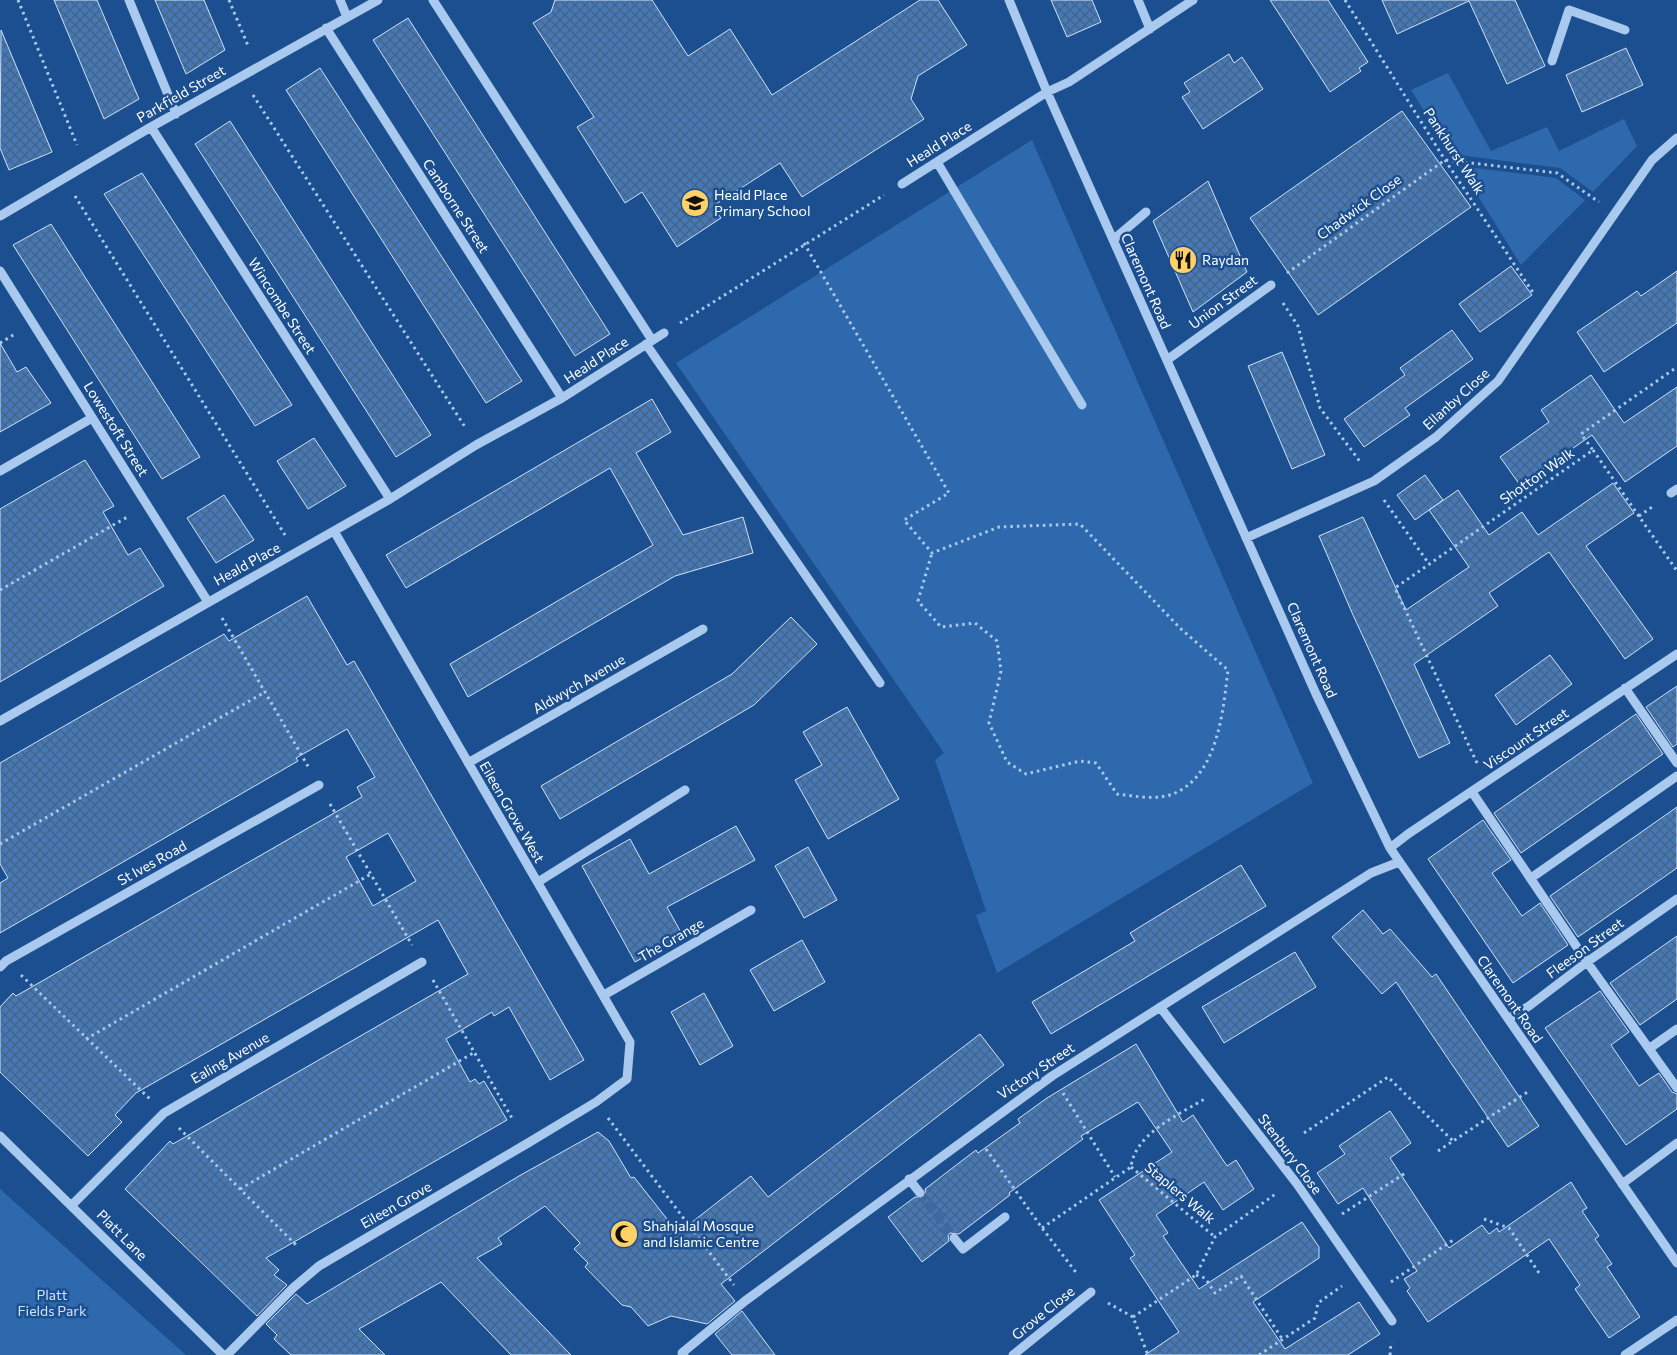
<svg xmlns="http://www.w3.org/2000/svg" width="1677" height="1355" font-family="Commissioner,sans-serif">
<style>
.park{fill:#2e69ad}
.building{fill:url(#building-cross-hatch);stroke:#cfe3fa;fill-rule:evenodd}
.lines{fill:none;stroke-linecap:round;stroke-linejoin:round}
.minor-tunnel{stroke:#3d69a0;stroke-width:9;stroke-dasharray:9 4.5;stroke-linecap:butt}
.path{stroke:#a9c9ee;stroke-width:3;stroke-dasharray:2.5 4;stroke-linecap:butt}
.minor{stroke:#a9c9ee;stroke-width:9}
.labels{text-anchor:middle;stroke-width:5;stroke-linejoin:round;paint-order:stroke}
.street-label{font-size:14px;fill:#fff;stroke:#1b4f8f}
.poi-label{font-size:14px;fill:#fff;stroke:#1b4f8f;text-anchor:start}
.park-label{font-size:14px;fill:#cfe3fa;stroke:#1b4f8f}
</style>
<defs>
<pattern id="building-cross-hatch" width="8" height="8" patternUnits="userSpaceOnUse" patternTransform="scale(1.25)"><rect width="8" height="8" fill="#4478b7"/><path d="M0 0l8 8M0 8l8-8" fill="none" stroke="#486282"/></pattern>
</defs>
<rect width="100%" height="100%" fill="#1b4f8f"/>
<path class="park" d="M1448,73L1491,151L1547,127L1559,151L1624,119L1637,146L1593,192L1560,168L1451,154L1411,90Z
M1032,140L1313,783L997,973L976,915L986,911L935,760L944,753L676,363Z
M1459,166L1556,178L1585,200L1521,265Z
M0,1189L186,1355H0Z"/>
<path class="building" d="M54,0H97L139,99L104,119Z
M155,0H204L225,50L186,74Z
M555,0H652L688,56L730,29L772,95L920,0H938L967,45L918,76L911,99L924,119L802,197L780,163L713,206L721,218L677,247L642,192L625,203L577,127L594,117L533,23L551,12Z
M1051,0H1092L1101,22L1067,37Z
M1270,0H1328L1368,62L1359,68L1361,71L1330,92Z
M1382,0H1515L1545,66L1507,84L1469,1L1397,34Z
M408,18L610,334L575,356L373,40Z
M1,30L52,152L9,170L0,148Z
M1626,48L1643,85L1582,112L1566,75Z
M1229,54L1234,63L1242,57L1263,89L1203,129L1182,97L1190,92L1184,83Z
M320,68L522,381L486,403L286,90Z
M1402,111L1471,207L1318,315L1250,218Z
M230,121L431,435L396,457L195,144Z
M142,173L292,405L255,426L104,194Z
M1208,181L1247,272L1193,312L1153,221Z
M51,224L200,457L162,479L13,245Z
M1511,266L1532,295L1480,332L1459,304Z
M1677,271V323L1604,372L1577,332L1637,291L1641,296Z
M1452,330L1473,359L1405,408L1410,415L1364,447L1344,419L1405,375L1400,368Z
M0,343L17,372L26,367L51,403L0,432Z
M1282,352L1325,455L1292,469L1248,366Z
M1591,375L1624,423L1677,387V446L1625,482L1592,435L1520,485L1500,457L1549,422L1541,410Z
M652,399L671,432L636,453L683,535L743,517L753,553L675,576L468,697L450,664L653,545L610,468L406,588L386,555Z
M314,438L346,486L308,509L277,461Z
M85,460L114,506L103,512L128,555L140,548L164,586L0,682V509Z
M1425,475L1443,500L1415,520L1397,495Z
M1613,483L1634,513L1586,546L1653,639L1625,659L1549,552L1489,593L1498,606L1414,664L1450,743L1419,758L1353,615L1319,536L1363,517L1406,610L1469,567L1429,510L1458,490L1489,535L1522,512L1538,535Z
M224,495L254,540L216,563L187,518Z
M307,596L347,665L354,661L584,1060L550,1080L509,1007L494,1016L492,1012L446,1039L470,1082L475,1079L479,1084L484,1081L507,1120L266,1258L279,1270L274,1275L287,1285L257,1316L125,1189L170,1141L173,1144L468,974L438,920L136,1093L115,1115L122,1122L88,1156L0,1072V1007L13,993L16,996L362,797L357,787L375,777L347,729L296,758L298,761L0,933V883L8,878L0,864V763L224,634L229,641ZM388,833L416,881L373,906L346,857Z
M791,617L817,644L754,705L560,819L541,786L732,674Z
M1550,655L1572,684L1516,725L1495,695Z
M1677,686V744L1673,747L1646,707Z
M847,707L899,799L828,839L795,780L822,765L803,732Z
M1636,714L1663,754L1521,853L1494,813Z
M1677,807V868L1578,937L1550,896Z
M1483,820L1511,860L1492,873L1522,916L1540,903L1568,945L1513,983L1428,859Z
M736,826L755,860L667,907L683,936L635,962L582,866L630,839L649,874Z
M808,847L837,900L804,918L775,866Z
M1241,865L1266,906L1051,1034L1032,1002L1135,941L1130,933Z
M1363,910L1383,934L1390,929L1432,977L1436,974L1539,1126L1508,1147L1396,982L1382,994L1332,937Z
M1677,936V999L1640,1025L1610,983Z
M802,940L825,982L774,1011L750,970Z
M1295,952L1316,987L1224,1043L1202,1007Z
M1600,991L1629,1032L1611,1045L1639,1086L1659,1073L1672,1092L1677,1094V1109L1626,1145L1545,1028Z
M704,993L733,1046L700,1065L671,1012Z
M980,1034L1004,1065L721,1284L735,1301L707,1324L671,1316L648,1326L631,1307L622,1305L585,1267L588,1263L574,1249L580,1243L545,1206L498,1238L502,1244L477,1258L571,1355H511L441,1282L359,1329L385,1355H291L274,1339L277,1335L266,1324L296,1294L307,1304L519,1176L598,1132L609,1141L631,1178L634,1177L678,1233L751,1176L768,1197Z
M1136,1044L1183,1122L1193,1115L1227,1166L1236,1160L1254,1189L1223,1210L1204,1182L1156,1215L1168,1233L1163,1236L1199,1289L1302,1222L1319,1247V1258L1253,1302L1285,1349L1359,1302L1380,1334L1348,1355H1145L1179,1332L1130,1258L1135,1255L1099,1200L1172,1152L1138,1102L1081,1136L1083,1139L1009,1193L1010,1195L959,1234L950,1233L948,1236L949,1241L922,1262L888,1217L915,1197L923,1198L926,1195L925,1189L976,1150L978,1153L1020,1123L1018,1119L1047,1098Z
M1390,1111L1411,1143L1390,1158L1449,1248L1482,1225L1489,1234L1497,1228L1499,1232L1571,1182L1587,1208L1582,1211L1599,1236L1595,1239L1612,1264L1607,1267L1640,1317L1609,1338L1575,1289L1580,1285L1549,1239L1428,1322L1407,1291L1410,1288L1404,1279L1417,1271L1363,1188L1338,1204L1317,1173L1345,1154L1339,1146Z
M742,1311L775,1355H732L715,1334Z"/>
<g class="lines">
<path class="minor-tunnel" d="M920,1193L954,1238"/>
<path class="path" d="M18,0L77,145
M229,0L249,48
M1345,0L1445,160L1534,294
M253,95L465,427
M75,196L285,535
M804,243L949,493L904,520L932,553L999,527L1080,524L1181,629L1228,670C1223,711 1218,774 1175,793C1158,801 1135,796 1117,794L1096,763L1080,761L1026,774L1007,762L989,723L1001,671L997,641L975,623L941,627L918,601L932,553
M1287,273L1445,160L1557,173L1599,202
M1283,303L1298,326L1320,408L1361,463
M680,323L884,195
M0,343L15,334
M1593,450L1677,571
M1384,500L1429,564
M1639,516L1655,505
M0,590L129,516
M222,618L309,768
M1477,763L1395,588L1593,450L1581,434L1677,367
M330,804L412,945
M0,844L265,692
M21,975L150,1099
M433,980L513,1120
M86,1039L371,874
M1063,1093L1115,1177
M608,1118L734,1285
M179,1128L297,1246
M1304,1133L1388,1077L1453,1141
M986,1149L1042,1228L1078,1275
M1438,1151L1529,1091
M1131,1167L1215,1237
M240,1189L475,1052
M1342,1214L1407,1172
M1484,1219L1509,1228L1541,1276
M1042,1228L1131,1167C1135,1133 1179,1115 1206,1098
M1196,1275L1205,1278L1215,1293L1241,1276L1283,1340
M1391,1282L1453,1240
M1108,1303L1133,1317L1148,1355
M1133,1317L1196,1275L1215,1237L1277,1193
M1259,1355L1315,1318L1318,1303L1342,1286
M1390,1355L1391,1342"/>
<path class="minor" d="M129,0L176,114
M340,0L347,17
M433,0L652,340
M1009,0L1047,92L1316,694L1390,848L1677,1263
M1138,0L1150,29
M326,28L562,398
M1552,61L1569,10L1625,30
M151,127L390,499
M937,162L1082,405
M902,184L1047,92L1069,82L1193,0
M0,216L151,127L378,0
M1113,240L1146,212
M0,271L208,602
M646,344L880,683
M1167,360L1271,285
M0,471L92,418
M1671,493L1677,489
M1246,538L1374,481L1436,437L1498,381L1652,160L1677,138
M1625,688L1677,763
M0,721L390,499L476,445L562,398L664,333
M468,763L703,629
M1472,792L1587,962L1677,1088
M1390,848L1408,834L1677,654
M1531,878L1677,776
M538,882L685,790
M0,967L6,961L319,785
M604,995L751,910
M1160,1007L1297,1184L1392,1321
M1508,1019L1529,1006L1587,962L1677,899
M1650,1048L1677,1029
M0,1136L223,1355
M909,1179L920,1193
M1622,1184L1677,1143
M72,1205L164,1113L422,962
M954,1238L963,1249L1005,1217
M227,1355L293,1288L319,1266L528,1143L596,1102L627,1079L630,1042L334,531
M684,1355L682,1353L745,1301L1052,1076L1371,873L1399,862
M1013,1355L1091,1292
M1625,1355L1677,1320"/>
</g>
<defs>
<symbol id="school-disc" viewBox="-11 -11 22 22"><circle r="9.5" fill="#ffd166" stroke="#1b4f8f"/><path d="M0-5L7-2L0 1L-7-2ZM-4 1L0 2.5L4 1V4Q0 6-4 4Z" fill="#111"/></symbol>
<symbol id="restaurant-disc" viewBox="-11 -11 22 22"><circle r="9.5" fill="#ffd166" stroke="#1b4f8f"/><path d="M-5-6h1v4h1v-4h1v4h1v-4h1v5L-1.5 .5V6h-2V.5L-5-1ZM5-6V6H3V1.5H1.5Q1.5-4 5-6Z" fill="#111"/></symbol>
<symbol id="mosque-disc" viewBox="-11 -11 22 22"><circle r="9.5" fill="#ffd166" stroke="#1b4f8f"/><path d="M3.5-4.9A6 6 0 1 0 3.5 4.9A5 5 0 1 1 3.5-4.9Z" fill="#111"/></symbol>
</defs>
<g fill-rule="evenodd">
<use href="#school-disc" x="679" y="187" width="32" height="32"/>
<use href="#restaurant-disc" x="1167" y="244" width="32" height="32"/>
<use href="#mosque-disc" x="608" y="1218" width="32" height="32"/>
</g>
<g class="labels">
<g class="street-label">
<text transform="translate(181 94) rotate(-30)" y="5">Parkfield Street</text>
<text transform="translate(939 144) rotate(-32)" y="5">Heald Place</text>
<text transform="translate(1454 151) rotate(57)" y="5">Pankhurst Walk</text>
<text transform="translate(456 206) rotate(57)" y="5">Camborne Street</text>
<text transform="translate(1359 207) rotate(-36)" y="5">Chadwick Close</text>
<text transform="translate(1146 281) rotate(66)" y="5">Claremont Road</text>
<text transform="translate(1223 302) rotate(-36)" y="5">Union Street</text>
<text transform="translate(282 306) rotate(57)" y="5">Wincombe Street</text>
<text transform="translate(596 360) rotate(-33)" y="5">Heald Place</text>
<text transform="translate(1456 399) rotate(-42)" y="5">Ellanby Close</text>
<text transform="translate(116 429) rotate(58)" y="5">Lowestoft Street</text>
<text transform="translate(1537 476) rotate(-35)" y="5">Shotton Walk</text>
<text transform="translate(247 564) rotate(-29)" y="5">Heald Place</text>
<text transform="translate(1312 650) rotate(66)" y="5">Claremont Road</text>
<text transform="translate(579 684) rotate(-30)" y="5">Aldwych Avenue</text>
<text transform="translate(1526 739) rotate(-34)" y="5">Viscount Street</text>
<text transform="translate(512 812) rotate(60)" y="5">Eileen Grove West</text>
<text transform="translate(152 863) rotate(-29)" y="5">St Ives Road</text>
<text transform="translate(671 940) rotate(-30)" y="5">The Grange</text>
<text transform="translate(1585 948) rotate(-36)" y="5">Fleeson Street</text>
<text transform="translate(1510 999) rotate(55)" y="5">Claremont Road</text>
<text transform="translate(230 1058) rotate(-30)" y="5">Ealing Avenue</text>
<text transform="translate(1036 1071) rotate(-34)" y="5">Victory Street</text>
<text transform="translate(1290 1154) rotate(53)" y="5">Stenbury Close</text>
<text transform="translate(1180 1193) rotate(40)" y="5">Staplers Walk</text>
<text transform="translate(396 1205) rotate(-30)" y="5">Eileen Grove</text>
<text transform="translate(122 1235) rotate(45)" y="5">Platt Lane</text>
<text transform="translate(1043 1313) rotate(-39)" y="5">Grove Close</text>
</g>
<g class="poi-label">
<text x="714" y="200">Heald Place<tspan x="714" dy="16">Primary School</tspan></text>
<text x="1202" y="265">Raydan</text>
<text x="643" y="1231">Shahjalal Mosque<tspan x="643" dy="16">and Islamic Centre</tspan></text>
</g>
<g class="park-label">
<text x="52" y="1300">Platt<tspan x="52" dy="16">Fields Park</tspan></text>
</g>
</g>
</svg>
